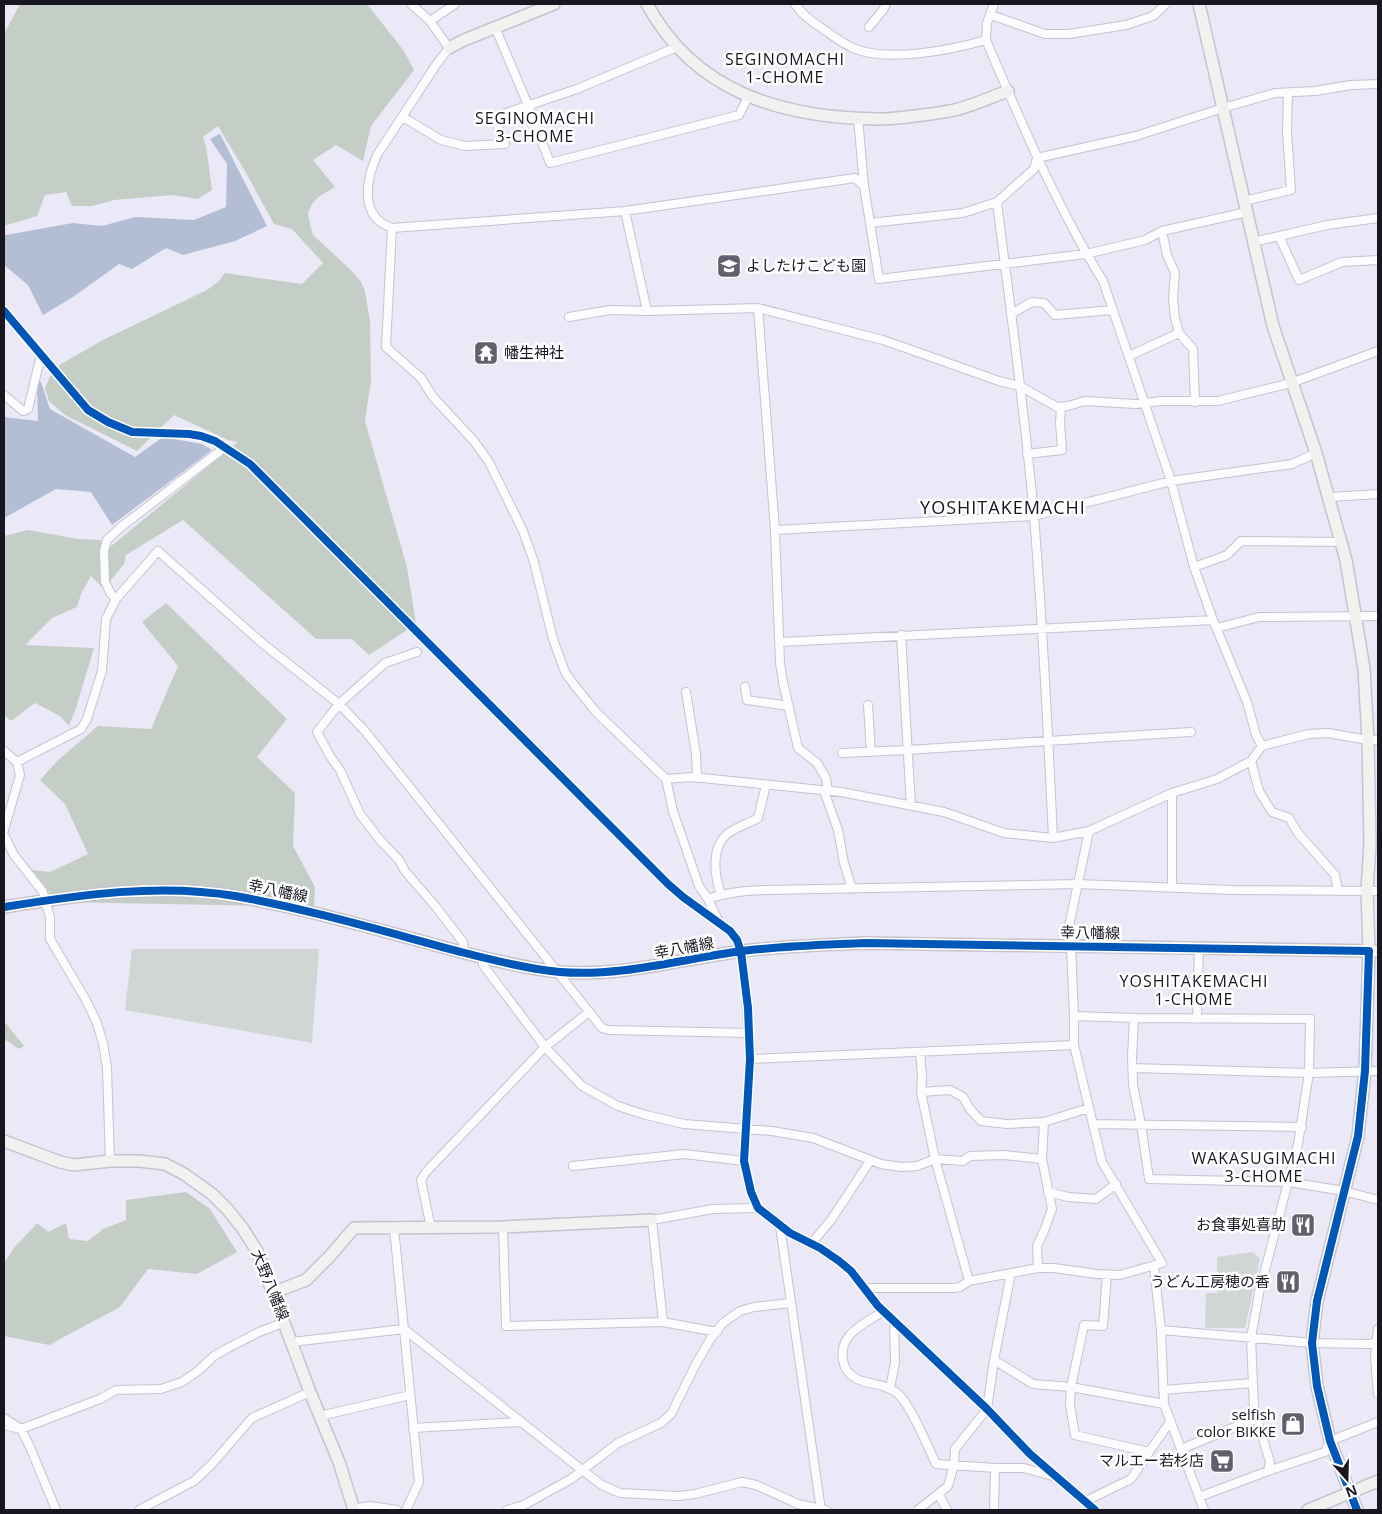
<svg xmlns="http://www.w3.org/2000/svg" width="1382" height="1514" font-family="'Open Sans','Noto Sans JP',sans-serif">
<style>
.green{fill:#d0d6d3}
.forest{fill:#c4cec6}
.water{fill:#b3bdd4}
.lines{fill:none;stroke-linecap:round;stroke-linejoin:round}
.street-casing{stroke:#c5c3cf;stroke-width:10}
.secondary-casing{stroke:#c5c3cf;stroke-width:14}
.street{stroke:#fcfcfe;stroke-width:8}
.secondary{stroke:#f3f0f0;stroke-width:11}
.cycleway-casing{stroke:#fff;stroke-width:11}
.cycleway{stroke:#0057b8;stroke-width:8}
.labels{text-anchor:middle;stroke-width:5;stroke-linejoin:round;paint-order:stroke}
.poi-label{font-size:15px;fill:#181720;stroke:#fff;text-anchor:end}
.street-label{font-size:15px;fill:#181720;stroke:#fff}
.neighbourhood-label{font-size:16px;letter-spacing:1px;fill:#181720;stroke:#fff}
.quarter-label{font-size:18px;letter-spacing:1px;fill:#181720;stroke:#fff}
</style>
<rect width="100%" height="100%" fill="#ebe9f8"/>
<path class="green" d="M132,949H319L312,1043L125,1010Z
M1253,1252L1260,1259L1245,1328H1205L1206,1293H1217V1257Z"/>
<path class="forest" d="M20,4H367L404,51L414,70L371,126L363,161L336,145L313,160L335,187L318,197L312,204L308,213L310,225L313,235L351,270L361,282L365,291L370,321L371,381L365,421L407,567L416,624L369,655L352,639H316L183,520L126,555L124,564L104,589L91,576L81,594L77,607L52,618L25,645L94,648L76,708L69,726L60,716L35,703L11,721L4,715V536L28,530L78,539L100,540L110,547L238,442L228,440L174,415L137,451L65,415L49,401L45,388L51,374L61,364L103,340L207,290L219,281L225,273L302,284L323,263L292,229L274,224L245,171L218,126L203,137L206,146L212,190L198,199L172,195L114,200L92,206H72L66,192L45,195L37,216L4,226V34Z
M166,603L287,719L257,757L295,793L293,846L315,887L314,907L57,902L32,870L50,872L88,854L65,804L40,780L57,761L98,726L151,729L178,666L142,622Z
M4,1021L24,1046L19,1049L4,1039Z
M186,1192L210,1209L237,1252L197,1274L148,1269L120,1307L49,1345L4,1336V1263L14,1248L37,1223L48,1232L66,1223L69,1239L88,1241L103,1229L126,1220V1200Z"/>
<path class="water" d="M220,134L267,226L235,241L183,255L166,248L132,269L119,264L73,297L43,315L28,285L4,265V233L6,235L73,223L102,226L135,217L194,220L226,207L227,164L210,139Z
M37,382H41L50,409L135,457L163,437L202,444L212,450L112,525L91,492L56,489L4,518V417L38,421Z"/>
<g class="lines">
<defs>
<path id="street" d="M411,4L430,21L449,48L436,65L377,155C366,180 359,217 392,228L625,211L855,178L864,186L879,279L1086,254L1145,240L1162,231L1247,212
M795,4C802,15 812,22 823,29C833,36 842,43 853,48C887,63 951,50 986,40
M994,4L987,23L986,40C1021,122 1056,205 1103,281L1171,481L1194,567L1213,620L1247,702L1256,735L1262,746
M991,15L1045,34H1069L1126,25L1153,16L1166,4
M430,21L455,4
M495,27L528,105L550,163L739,115L748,97
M869,27L883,10L886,4
M403,117L441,140L465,146L505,144L494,117L577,89L677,47
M858,118L864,186
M1037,158L1136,136L1223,108L1275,93L1315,91L1351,85L1378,84
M1244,201L1291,190L1287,132L1288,93
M997,202C1010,307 1025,412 1034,517C1043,624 1048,731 1053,838
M625,211L647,311
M870,223L963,213L997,202L1034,169L1037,158
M392,228L386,347L421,378L433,397L474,441L489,462L523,531L534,562L553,639L565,672L575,686L596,712L666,779L673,811L699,886L708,899L719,922L730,931L737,940L741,952L745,979L750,1059L744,1161L751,1192L758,1208L790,1233L820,1248L839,1261L851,1271L878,1306L987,1409L1030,1454L1095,1510
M1162,231L1167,255L1175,273L1173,298L1175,318L1179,333L1193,349L1195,402
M1279,236L1299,280L1342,262L1378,260
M1253,242L1327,225L1378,218
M758,308L775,530L780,663L783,682L798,748L817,763L826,778L828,791
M1011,314L1032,302L1044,303L1055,315L1113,310
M569,317L610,310L647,311L758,308L883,340L999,381L1020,386L1057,407L1068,406L1085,401L1135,404L1162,401H1218L1291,383L1378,351
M1129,356L1179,333
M4,395L23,411L28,409L41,355
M1027,454L1062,450L1060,423L1061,407
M1330,497L1378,494
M775,530L1034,516L1171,481L1292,464L1316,453
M1194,567L1227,555L1241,541L1341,542
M116,599L111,594L105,582L104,551L107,540L121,527L220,451L224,447
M1217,628L1259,617L1378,616
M901,635L911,806
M781,642L1213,620
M417,652L385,663L339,704L317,732L330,756L340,770L360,814L380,840L399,860L405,871L436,907L463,942L464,952
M745,687L747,700L789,706
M686,692L696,754L697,778
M868,705L871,752
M4,751L17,762L20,775L4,830
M842,753L907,750L1191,732
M1251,761L1259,791L1272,812L1289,818L1298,833L1335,875L1338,891
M17,762L81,729L87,719L102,671L106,619L116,599L158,551L262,643L339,704L365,731L602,1028L609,1030L749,1033
M666,779L692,777L841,792L944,812L1004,833L1053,838L1089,831L1172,793L1217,779L1251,761L1262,746L1309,734L1328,733L1368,740H1378
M824,791L838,830L844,863L852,889
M1172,793V887
M4,835L14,855L43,892L50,918V939L86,1000L97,1023L103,1043L107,1068L110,1161
M721,894C715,878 711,852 724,837C732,828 748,824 758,818L766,785
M708,899C727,892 746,891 766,890L1078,884L1233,890L1378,891
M482,958L483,965L545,1047L582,1086L618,1106L646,1115L684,1124L772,1131L813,1138L881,1164L901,1167L917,1166L935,1159L963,1161L970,1156L1004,1155L1042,1159L1044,1122
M1074,1016L1134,1018L1132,1057L1133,1085L1141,1124L1149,1179L1289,1182L1344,1191L1378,1200
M1134,1018L1310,1019L1309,1073L1298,1144L1259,1293L1251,1338L1254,1408L1270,1462L1268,1471L1325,1452L1330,1441L1378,1422
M1197,1019L1199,948
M920,1052L922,1076L921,1092L935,1159L969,1281
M750,1059L1074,1045
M1133,1068L1309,1073L1378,1071
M921,1092L950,1090L963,1097L970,1109L981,1121L1007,1124L1044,1122L1089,1108
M1093,1124L1302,1127
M573,1166L684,1154L744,1161
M1048,1192L1068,1197L1096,1199L1116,1184
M780,1226L821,1510
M503,1227L506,1326L663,1322L717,1332
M394,1228L419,1482L406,1510
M431,1228L421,1180L426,1172L545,1047L589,1012
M811,1244L831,1220L870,1161
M1154,1267L1161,1330L1164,1404L1204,1510
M1038,1268L1037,1246L1044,1231L1052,1209L1042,1159
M1107,1275L1103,1326L1084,1325L1071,1387L1070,1405L1075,1435L1149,1452L1170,1422
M865,1288H955L960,1287L969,1281L1038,1268H1054L1097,1274L1120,1275L1162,1263L1102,1162L1074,1045V1016L1071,946L1068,931L1089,831
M884,1311C872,1319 858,1325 849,1336C838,1350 841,1371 857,1379C870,1385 887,1384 897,1393C910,1403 928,1447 936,1464L995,1468H1024L1056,1477
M663,1322L652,1220L713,1209L758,1208
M1378,1329L1375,1358L1378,1394
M1161,1330L1312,1343L1370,1344L1378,1341
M292,1342L404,1329L582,1470L602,1485L620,1493L678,1496L695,1494L742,1482L756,1485L798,1504L826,1510
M994,1360L1033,1384L1071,1387L1164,1404
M890,1388L895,1363L894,1321
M1163,1390L1253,1383
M320,1416L410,1395
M4,1418L21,1429L30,1447L56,1510
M4,1425L21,1429L100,1399L116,1390L161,1389L182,1382L198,1371L214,1356L228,1348L259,1332L285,1322
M413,1428L521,1422
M1181,1449L1257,1418
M939,1495L947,1510
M1199,1497L1268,1471
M1086,1501L1131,1479L1149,1452
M353,1509L370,1506L397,1510
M139,1510L194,1481L212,1464L252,1418L310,1392
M507,1510L524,1505L571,1479L618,1443L661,1423L671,1414L696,1364L711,1338L723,1323L740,1311L754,1307L790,1303
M918,1510L948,1486L954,1465L955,1449L987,1409L994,1360L1011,1273
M994,1510L995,1468"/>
<path id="secondary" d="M647,4C695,93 783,118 879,119C899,119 930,114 950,111C970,107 989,98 1008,91
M1199,4L1273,326L1316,453L1346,560L1364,669L1368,740L1370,843L1367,891L1369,951L1365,1071L1358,1136L1317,1301L1312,1343L1317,1386L1330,1441L1357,1510
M449,48L464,40L554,4
M4,907C79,895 159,883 235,896C313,910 389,933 465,953C496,961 528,969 560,972C622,977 681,959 742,951C783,946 824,945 865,943L1378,951
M4,1141L60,1162L74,1165L110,1161H139L165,1164L184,1174L212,1194L228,1210L243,1229L257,1251L310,1392L339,1462L354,1510
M272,1293L306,1280L330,1256L354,1228L503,1227L652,1220
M1308,1510L1378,1481"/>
</defs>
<use href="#street" class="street-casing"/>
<use href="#secondary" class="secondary-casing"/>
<use href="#street" class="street"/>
<use href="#secondary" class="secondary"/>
<defs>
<path id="cycleway" d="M4,311L88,410L108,422L132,432L189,434L201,436L215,441L250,464L668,884L683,897L730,931L737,940L741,952L748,1008L750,1059L744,1161L751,1192L758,1208L790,1233L820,1248L839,1261L851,1271L878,1306L987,1409L1030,1454L1095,1510
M4,907C79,895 159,883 235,896C313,910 389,933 465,953C496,961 528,969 560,972C622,977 681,959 742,951C783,946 824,945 865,943L1369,951L1365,1071L1358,1136L1317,1301L1312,1343L1317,1386L1330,1441L1357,1510"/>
</defs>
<use href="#cycleway" class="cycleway-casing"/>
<use href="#cycleway" class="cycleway"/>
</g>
<defs>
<symbol id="school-square" viewBox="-11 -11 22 22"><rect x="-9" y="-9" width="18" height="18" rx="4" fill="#62606c" stroke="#fff"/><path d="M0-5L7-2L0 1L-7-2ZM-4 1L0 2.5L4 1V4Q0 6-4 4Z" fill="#fff"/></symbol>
<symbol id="temple-square" viewBox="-11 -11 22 22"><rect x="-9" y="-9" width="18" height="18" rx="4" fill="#62606c" stroke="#fff"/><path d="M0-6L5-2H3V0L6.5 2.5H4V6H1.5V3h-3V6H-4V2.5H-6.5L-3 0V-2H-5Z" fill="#fff"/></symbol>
<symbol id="restaurant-square" viewBox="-11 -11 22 22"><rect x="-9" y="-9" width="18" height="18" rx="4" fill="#62606c" stroke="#fff"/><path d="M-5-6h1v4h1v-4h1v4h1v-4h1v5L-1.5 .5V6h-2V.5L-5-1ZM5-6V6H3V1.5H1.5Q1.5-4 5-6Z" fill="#fff"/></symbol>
<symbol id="shop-square" viewBox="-11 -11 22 22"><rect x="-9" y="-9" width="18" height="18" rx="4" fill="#62606c" stroke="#fff"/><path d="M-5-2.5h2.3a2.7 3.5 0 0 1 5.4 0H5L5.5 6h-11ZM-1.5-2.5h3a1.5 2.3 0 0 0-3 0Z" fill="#fff"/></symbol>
<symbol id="supermarket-square" viewBox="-11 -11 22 22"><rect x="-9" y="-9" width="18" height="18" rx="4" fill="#62606c" stroke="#fff"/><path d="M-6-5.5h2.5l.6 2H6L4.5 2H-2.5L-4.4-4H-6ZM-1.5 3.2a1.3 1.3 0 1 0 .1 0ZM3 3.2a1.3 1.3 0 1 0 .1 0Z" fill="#fff"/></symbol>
</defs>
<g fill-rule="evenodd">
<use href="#school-square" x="715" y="252" width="28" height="28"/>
<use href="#temple-square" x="472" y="339" width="28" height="28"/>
<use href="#restaurant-square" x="1289" y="1211" width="28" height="28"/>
<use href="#restaurant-square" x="1274" y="1268" width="28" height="28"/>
<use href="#shop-square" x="1279" y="1410" width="28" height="28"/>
<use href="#supermarket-square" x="1208" y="1447" width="28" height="28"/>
</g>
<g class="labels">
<g class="poi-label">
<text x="746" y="271" text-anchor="start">よしたけこども園</text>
<text x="504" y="358" text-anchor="start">幡生神社</text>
<text x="1286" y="1230">お食事処喜助</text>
<text x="1270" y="1287">うどん工房穂の香</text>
<text x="1276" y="1420">selfish<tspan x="1276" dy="17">color BIKKE</tspan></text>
<text x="1204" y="1466">マルエー若杉店</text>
</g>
<g class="street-label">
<text transform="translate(278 891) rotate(12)" y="5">幸八幡線</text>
<text transform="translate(1090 933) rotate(1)" y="5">幸八幡線</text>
<text transform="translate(684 948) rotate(-10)" y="5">幸八幡線</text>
<text transform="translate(270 1285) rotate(68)" y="5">大野八幡線</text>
</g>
<g class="neighbourhood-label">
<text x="785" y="65">SEGINOMACHI<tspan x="785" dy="18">1-CHOME</tspan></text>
<text x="535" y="124">SEGINOMACHI<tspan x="535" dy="18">3-CHOME</tspan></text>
<text x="1194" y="987">YOSHITAKEMACHI<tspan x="1194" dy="18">1-CHOME</tspan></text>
<text x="1264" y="1164">WAKASUGIMACHI<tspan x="1264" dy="18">3-CHOME</tspan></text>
</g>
<g class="quarter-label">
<text x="1003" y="514">YOSHITAKEMACHI</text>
</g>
</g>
<rect width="1382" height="1514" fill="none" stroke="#181720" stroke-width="10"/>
<g transform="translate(1347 1479) rotate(160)" stroke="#ffffff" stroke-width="4" paint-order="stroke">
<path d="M0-4L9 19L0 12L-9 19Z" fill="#181720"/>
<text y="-8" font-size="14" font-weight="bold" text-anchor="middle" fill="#181720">N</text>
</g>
</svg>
